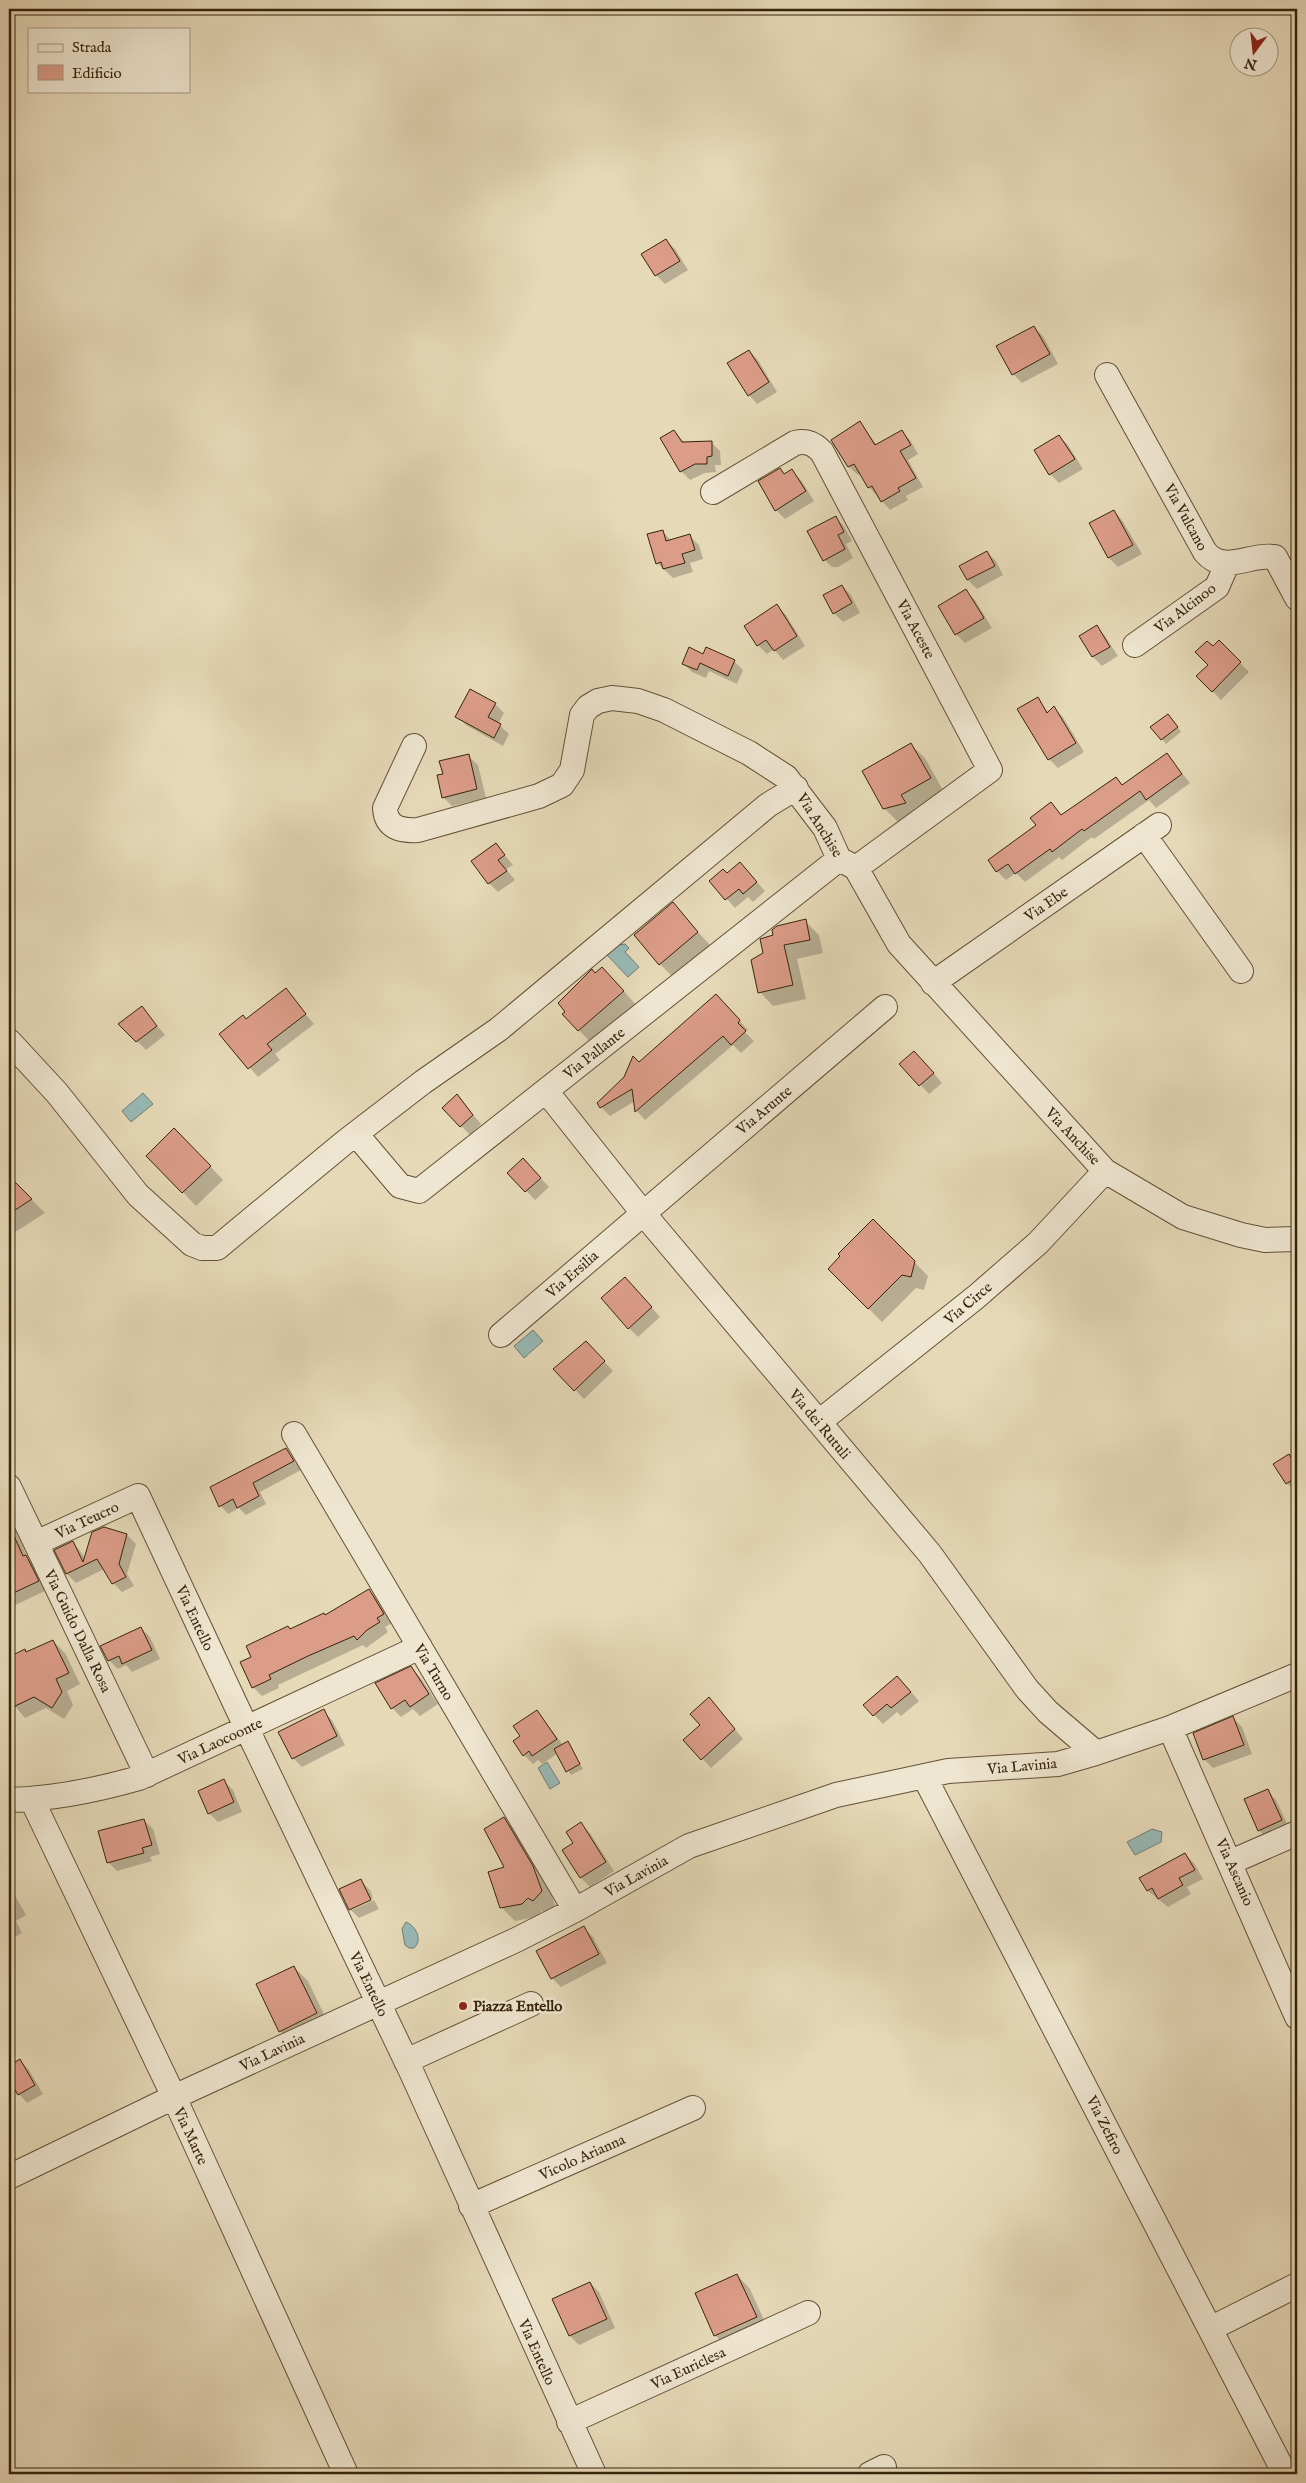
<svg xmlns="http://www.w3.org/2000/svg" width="1306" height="2483" font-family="'IM FELL English',serif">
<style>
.water{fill:#98b9b6;stroke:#717d72}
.shadow{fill:#0003}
.building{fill:#db9c88;stroke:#37240b}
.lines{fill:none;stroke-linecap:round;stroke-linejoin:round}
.minor-casing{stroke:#635136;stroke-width:26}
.minor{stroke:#efe6d1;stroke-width:24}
.poi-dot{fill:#8f2418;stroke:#efe6d1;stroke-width:2}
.labels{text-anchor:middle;stroke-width:5;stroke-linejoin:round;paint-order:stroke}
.street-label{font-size:15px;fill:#37240b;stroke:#efe6d1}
.poi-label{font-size:15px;font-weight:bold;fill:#37240b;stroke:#efe6d1;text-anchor:start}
</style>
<rect width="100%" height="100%" fill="#e6d9b8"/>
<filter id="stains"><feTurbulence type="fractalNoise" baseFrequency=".004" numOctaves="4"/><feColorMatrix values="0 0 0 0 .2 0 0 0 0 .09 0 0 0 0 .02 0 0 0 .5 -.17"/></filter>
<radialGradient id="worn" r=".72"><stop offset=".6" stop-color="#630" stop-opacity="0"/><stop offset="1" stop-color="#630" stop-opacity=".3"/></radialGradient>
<path class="water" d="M625,944L629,948L625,952L639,967L628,977L607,955L618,945Z
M143,1093L153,1104L131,1122L122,1111Z
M533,1330L543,1341L524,1358L514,1346Z
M547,1762L560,1783L550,1789L538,1768Z
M1152,1829L1162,1832L1161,1842L1135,1855L1127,1842Z
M406,1922C416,1926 423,1940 414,1948H409L405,1945L402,1929Z"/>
<path class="shadow" d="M666,240L675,249L688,270L665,284L656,275Z
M1034,327L1043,336L1058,364L1022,383L1013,374Z
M749,351L758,360L777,392L757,404L749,395Z
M860,423L877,445L902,432L910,440L918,454L908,460L923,487L906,496L908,500L890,510L869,487L861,473L858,475L849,467L833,440Z
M674,431L685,443L711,442L720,451L721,465H715L716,472L705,473L690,480L681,471Z
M1059,436L1068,445L1083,469L1059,483L1050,474Z
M780,469L785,475L792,471L801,480L814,501L785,519L776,510L760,481Z
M1114,511L1122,520L1142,554L1118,567L1109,558L1091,524Z
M835,517L844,526L852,541L846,544L853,558L838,567H832L823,558Z
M662,531L672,541L690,536L699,545L703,559L690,563L693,572L673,578L657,563Z
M987,552L996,561L1003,575L977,589L968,580L961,566Z
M842,586L851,595L860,613L843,622L834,613Z
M966,591L975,600L992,628L965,643L956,634Z
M777,606L786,615L805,646L783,660L774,649L767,654L758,645Z
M1096,627L1105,636L1118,656L1102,666L1093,657L1081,636Z
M1219,642L1249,672L1221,700L1198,676L1210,665L1213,648Z
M703,655L734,661L743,670L737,684L709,671L706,678L692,672L683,663Z
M1037,699L1049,713L1054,708L1063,717L1084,752L1058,768L1049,759Z
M495,704L504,713L498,724L509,734L503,746L466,725L457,717Z
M1172,719L1181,732L1166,744L1162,739Z
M911,745L925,758L944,792L914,809L918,817L898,822L884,808Z
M1167,755L1190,783L1156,808L1149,800L1094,839L1092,837L1062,860L1059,857L1025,882L1016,873L1006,880L997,871L1037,825L1051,804L1063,816L1116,778L1124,786Z
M468,756L478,765L486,798L452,806L443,797L444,775Z
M495,844L513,865L506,869L515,880L498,892L489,883Z
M749,873L765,891L753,902L748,897L735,908L711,881Z
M672,904L711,946L674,978L660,964Z
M805,921L819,935L823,953L797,959L806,999L773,1006L760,992L764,954L774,936Z
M595,974L616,982L636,1005L592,1044L564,1014Z
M285,990L314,1024L275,1054L280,1060L258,1077L221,1034L246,1020Z
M725,1005L748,1030L745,1032L754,1041L741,1053L733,1045L645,1120L637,1111L635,1101L610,1116L601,1107L639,1064Z
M142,1008L165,1035L146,1050L120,1024Z
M923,1061L942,1083L929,1094L901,1064Z
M457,1096L481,1124L470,1135L461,1126Z
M188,1143L223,1180L196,1206L183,1192Z
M532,1169L549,1187L535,1200L509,1173Z
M9,1177L45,1213L9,1236Z
M873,1221L928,1276L924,1290L916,1288L882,1322L829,1269Z
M634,1287L660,1317L638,1337L629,1328Z
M586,1342L613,1371L584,1399L555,1369Z
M286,1449L301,1470L260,1492L266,1504L246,1515L239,1508L228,1514L221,1506L212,1487Z
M1289,1456L1297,1467V1483L1291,1487L1287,1483Z
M9,1516L28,1559L35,1567L47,1590L9,1608Z
M127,1535L136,1544L127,1574L134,1586L122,1592L113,1583L104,1569L76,1583L67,1574L56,1550L73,1542L86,1559Z
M369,1590L378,1599L392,1623L385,1627L388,1632L366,1648L363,1645L278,1685L279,1688L262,1696L253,1687L291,1630L326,1616Z
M141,1628L150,1637L160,1659L132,1672L126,1665L118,1669L109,1660Z
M53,1641L65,1653L80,1684L67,1691L73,1705L64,1719L46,1708L25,1718L9,1699V1658L25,1651L27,1653Z
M411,1668L420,1677L438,1704L420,1716L413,1709L401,1717L392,1708Z
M906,1686L919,1701L901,1716L897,1712L883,1724L864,1705Z
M718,1708L743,1739L711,1768L685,1740Z
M323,1711L332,1720L345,1745L302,1767L293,1758Z
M537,1711L563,1745L567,1743L571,1747L583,1769L571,1775L558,1753L542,1764L538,1760L533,1764L524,1755L522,1736Z
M1233,1718L1242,1727L1252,1754L1213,1768L1204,1759Z
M224,1781L233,1790L242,1812L218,1822L209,1813Z
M1267,1791L1276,1800L1290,1830L1268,1839L1259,1830Z
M144,1820L153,1829L160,1854L150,1857L152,1861L117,1871L108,1862Z
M505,1820L519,1834L547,1881L555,1905L548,1914L542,1911L536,1917L515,1921L501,1907L506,1868Z
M581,1824L590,1833L614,1871L590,1887L581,1878L564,1850L575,1843Z
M1185,1854L1194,1863L1203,1879L1187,1887L1191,1894L1168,1907L1148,1891L1141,1879Z
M361,1881L370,1890L373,1898L352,1907V1910L374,1900L379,1909L359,1918L350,1909Z
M9,1885L26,1915L16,1921L22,1933L9,1940Z
M584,1928L593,1937L607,1963L561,1987L552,1978Z
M294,1967L308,1981L330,2027L293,2045L280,2031Z
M20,2061L29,2070L43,2094L27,2103L19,2094L9,2078V2068Z
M737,2275L750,2289L769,2331L729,2349L715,2335Z
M590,2283L599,2292L615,2328L579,2345L570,2336Z"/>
<path class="building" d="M666,239L680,261L655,276L641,254Z
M1034,326L1050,354L1012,375L996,346Z
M749,350L769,382L748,396L727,363Z
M860,421L875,445L902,430L911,445L900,451L916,478L898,488L900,491L881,502L872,486L868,488L854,464L848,467L831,440Z
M674,430L682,442L712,441V456L707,457V464H695L680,472L660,438Z
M1059,435L1075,459L1049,475L1034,450Z
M780,468L784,474L792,469L806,491L775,511L758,481Z
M1114,510L1133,545L1108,558L1089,523Z
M836,516L844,532L838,535L845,549L823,561L807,531Z
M663,530L666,541L690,534L695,550L682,554L685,563L663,569L661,562L656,564L647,534Z
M987,551L995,566L967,580L959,566Z
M842,585L852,603L833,614L823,595Z
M966,589L984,618L955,635L938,606Z
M777,604L797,636L774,651L766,640L757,646L744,626Z
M1097,625L1110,647L1092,657L1079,636Z
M1219,640L1241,662L1212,692L1196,676L1208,665L1195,652L1207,641L1213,646Z
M689,647L703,654L706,647L735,660L728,676L700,663L697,670L682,664Z
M470,689L496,703L488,717L501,724L494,738L455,717Z
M1038,697L1047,713L1054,706L1076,743L1048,760L1017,709Z
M1168,714L1178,727L1161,740L1150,727Z
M911,743L931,778L901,795L906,803L883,809L862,771Z
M1167,753L1182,774L1146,800L1140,791L1084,831L1082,829L1052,852L1050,849L1015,874L1008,864L996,872L988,860L1036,825L1030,818L1051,802L1061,815L1116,777L1122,785Z
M469,754L477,789L442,798L437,775L443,774L439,761Z
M496,843L505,855L498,860L507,871L488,884L471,861Z
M740,862L757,882L743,894L739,889L725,900L709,881L723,869L727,873Z
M673,902L698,932L659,965L634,935Z
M806,919L810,940L784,945L793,985L758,993L751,960L763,953L760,939L773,935L772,930L777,926Z
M602,967L624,991L578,1031L562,1014L565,1012L558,1003L592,969L595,973Z
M286,988L306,1014L267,1044L272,1050L248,1069L219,1034L243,1015L246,1019Z
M716,994L740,1020L738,1023L746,1031L731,1045L723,1036L635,1112L632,1089L600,1108L597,1103L624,1077L633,1056L639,1062Z
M142,1006L157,1026L136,1042L118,1024Z
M914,1051L934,1073L919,1086L899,1064Z
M457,1094L473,1115L460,1127L442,1108Z
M174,1128L211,1166L182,1193L146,1156Z
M523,1158L541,1178L525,1192L507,1173Z
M9,1176L32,1199L9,1214Z
M873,1219L915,1261L911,1277L902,1275L868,1309L828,1269L840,1256L838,1254Z
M625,1277L652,1307L628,1329L601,1298Z
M586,1341L605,1361L574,1391L553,1369Z
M286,1448L294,1461L253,1483L259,1496L237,1508L233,1499L219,1507L210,1487Z
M1289,1454L1297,1468V1477L1286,1484L1273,1464Z
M9,1525L23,1556L26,1555L39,1581L9,1595Z
M104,1527L127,1534L119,1564L126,1577L112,1584L97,1559L66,1574L54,1550L73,1541L83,1562L92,1532Z
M369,1589L384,1614L377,1618L380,1622L367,1630L357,1640L354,1636L308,1656L269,1675L271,1679L252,1688L240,1662L251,1657L246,1646L288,1626L290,1629L324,1613L325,1615Z
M141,1627L152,1650L122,1664L119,1656L108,1661L100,1646Z
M53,1640L69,1673L56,1679L62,1692L52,1708L34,1697L9,1709V1657L25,1649L26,1652Z
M411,1666L429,1694L410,1707L405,1700L391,1709L375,1683Z
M897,1676L911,1692L891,1708L887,1704L873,1716L863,1705Z
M709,1697L735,1729L701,1760L683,1740L700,1725L690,1714Z
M324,1709L337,1736L292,1759L278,1732Z
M537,1710L557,1739L532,1756L529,1751L523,1756L513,1741L520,1736L513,1726Z
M1233,1716L1244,1745L1203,1760L1193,1733Z
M568,1741L580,1764L566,1772L554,1749Z
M224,1779L234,1802L208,1814L198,1791Z
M1268,1789L1282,1820L1258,1831L1244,1799Z
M504,1817L533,1866L542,1891L533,1901L528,1898L522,1904L500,1908L488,1872L504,1867L484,1829Z
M144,1819L152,1845L142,1848L144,1853L107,1863L98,1831Z
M581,1822L606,1862L580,1878L562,1850L573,1843L566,1832Z
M1185,1853L1195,1870L1179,1878L1183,1885L1158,1899L1152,1888L1147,1891L1139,1878Z
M361,1879L371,1900L349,1910L339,1889Z
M584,1926L599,1954L551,1979L536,1951Z
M294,1966L317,2013L279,2032L256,1984Z
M20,2059L35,2085L18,2095L9,2080V2066Z
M737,2274L757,2317L714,2336L695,2293Z
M590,2282L607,2319L569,2336L552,2299Z"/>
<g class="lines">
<defs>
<path id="minor" d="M1107,375L1205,552C1224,575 1250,553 1275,557L1297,598
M713,492L795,443C807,440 814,444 822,452L990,770L856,868
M1135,645L1217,587L1227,564
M414,746L385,808C386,828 401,831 418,830L539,796L562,785L572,770L582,715L588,707L598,701L612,698L638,701L664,710L749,753L786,777L825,828L839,859L856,868L899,944L1105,1171L1183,1217L1241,1235L1265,1240L1297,1239
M1144,835L1241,971
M933,983L1159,825
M9,1041L57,1093L138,1195L192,1244L202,1248H217L345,1142L423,1082L499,1029L768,805L796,788
M546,1091L643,1213L930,1554L1027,1689L1048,1712L1096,1753
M356,1134L400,1186L419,1191L839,859
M501,1335L885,1007
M819,1422L976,1297L1038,1243L1105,1171
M294,1434L575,1910
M9,1487L147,1775
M36,1543L138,1496L247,1729L411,2071L594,2474
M1170,1728L1297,2017
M924,1776L1285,2474
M9,1800C52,1799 97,1790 139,1778L420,1647
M32,1800L174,2097L346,2474
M1231,1862L1297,1833
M406,2061L531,2004
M9,2177L174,2097L516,1940L575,1910L689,1846L836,1795L948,1771L1058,1764L1096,1753L1170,1728L1297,1675
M471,2206L693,2108
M1210,2329L1297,2285
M569,2422L808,2313
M870,2474L884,2467"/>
</defs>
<use href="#minor" class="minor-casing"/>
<use href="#minor" class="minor"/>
</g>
<circle class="poi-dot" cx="463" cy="2006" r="5"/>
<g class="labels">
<g class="street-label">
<text transform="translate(1186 517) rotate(61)" y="5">Via Vulcano</text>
<text transform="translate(1185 608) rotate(-37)" y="5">Via Alcinoo</text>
<text transform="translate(916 629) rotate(62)" y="5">Via Aceste</text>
<text transform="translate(820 825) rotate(58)" y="5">Via Anchise</text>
<text transform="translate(1046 904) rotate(-35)" y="5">Via Ebe</text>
<text transform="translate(594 1053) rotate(-38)" y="5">Via Pallante</text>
<text transform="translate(764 1110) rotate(-40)" y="5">Via Arunte</text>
<text transform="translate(1073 1136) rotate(47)" y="5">Via Anchise</text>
<text transform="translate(572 1274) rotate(-41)" y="5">Via Ersilia</text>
<text transform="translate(968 1303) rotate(-40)" y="5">Via Circe</text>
<text transform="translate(820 1424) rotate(50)" y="5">Via dei Rutuli</text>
<text transform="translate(87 1520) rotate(-25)" y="5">Via Teucro</text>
<text transform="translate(195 1618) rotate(65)" y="5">Via Entello</text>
<text transform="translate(78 1631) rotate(64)" y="5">Via Guido Dalla Rosa</text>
<text transform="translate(434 1672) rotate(59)" y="5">Via Turno</text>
<text transform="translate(220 1741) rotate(-25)" y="5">Via Laocoonte</text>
<text transform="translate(1022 1766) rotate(-5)" y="5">Via Lavinia</text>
<text transform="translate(1235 1872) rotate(66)" y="5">Via Ascanio</text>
<text transform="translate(636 1876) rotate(-29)" y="5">Via Lavinia</text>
<text transform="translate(369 1984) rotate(64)" y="5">Via Entello</text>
<text transform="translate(272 2052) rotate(-25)" y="5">Via Lavinia</text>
<text transform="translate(1105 2125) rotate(63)" y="5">Via Zefiro</text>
<text transform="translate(191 2136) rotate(65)" y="5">Via Marte</text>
<text transform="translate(582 2157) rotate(-24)" y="5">Vicolo Arianna</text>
<text transform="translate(537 2352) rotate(66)" y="5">Via Entello</text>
<text transform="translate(688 2368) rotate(-25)" y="5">Via Euriclesa</text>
</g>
<g class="poi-label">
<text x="473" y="2011">Piazza Entello</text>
</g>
</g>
<rect width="1306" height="2483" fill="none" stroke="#e6d9b8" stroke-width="30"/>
<rect x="10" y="10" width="1286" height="2463" fill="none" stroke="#37240b" stroke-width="2.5"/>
<rect x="15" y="15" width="1276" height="2453" fill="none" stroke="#37240b"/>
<rect x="28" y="28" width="162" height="65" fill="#efe6d1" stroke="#a59882"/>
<rect x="38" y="44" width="25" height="8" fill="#efe6d1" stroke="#a59882"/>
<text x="72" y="52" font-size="15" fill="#37240b">Strada</text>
<rect x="38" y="65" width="25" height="15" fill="#db9c88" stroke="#a59882"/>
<text x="72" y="78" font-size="15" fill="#37240b">Edificio</text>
<g transform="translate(1254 52) rotate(195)"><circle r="24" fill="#efe6d1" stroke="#a59882"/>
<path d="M0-4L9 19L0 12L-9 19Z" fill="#8f2418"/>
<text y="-8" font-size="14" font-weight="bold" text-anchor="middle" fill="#37240b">N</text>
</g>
<rect width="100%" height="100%" filter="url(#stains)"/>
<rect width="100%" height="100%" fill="url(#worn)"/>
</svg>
